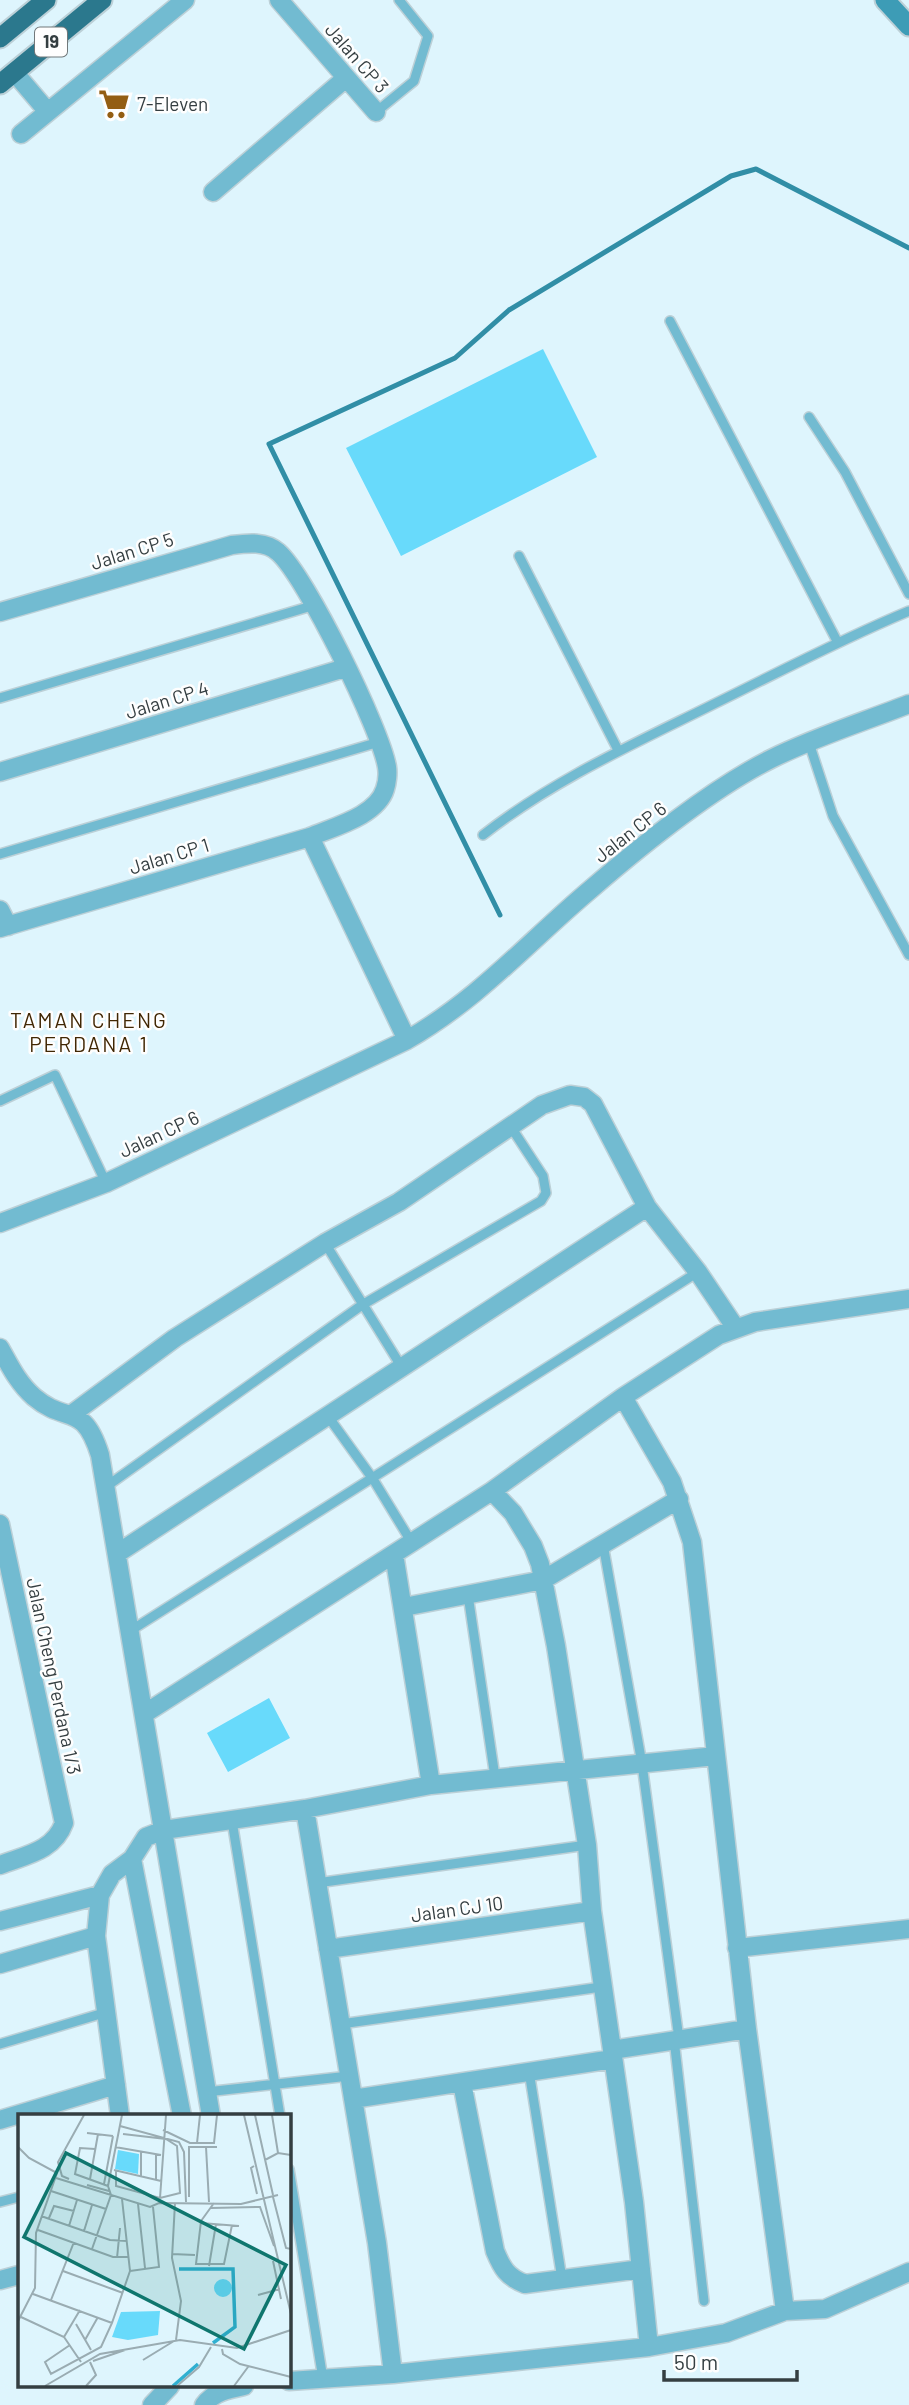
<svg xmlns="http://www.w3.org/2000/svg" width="909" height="2405" font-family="Barlow,sans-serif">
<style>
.green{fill:#68dafb}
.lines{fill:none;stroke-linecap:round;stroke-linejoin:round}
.stream{stroke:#318ea6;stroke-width:5}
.service-casing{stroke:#bcd0d7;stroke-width:12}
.minor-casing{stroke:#bcd0d7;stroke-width:21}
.secondary-casing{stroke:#bcd0d7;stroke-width:23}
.trunk-casing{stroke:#bcd0d7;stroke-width:23}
.service{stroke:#72bbd1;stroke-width:9}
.minor{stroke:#72bbd1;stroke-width:18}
.secondary{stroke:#3d9cb6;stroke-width:19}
.trunk{stroke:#2b788d;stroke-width:19}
.labels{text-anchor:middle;stroke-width:5;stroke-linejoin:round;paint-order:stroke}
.shield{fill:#fefefe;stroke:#71787a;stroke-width:2}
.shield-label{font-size:18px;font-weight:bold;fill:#343e41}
.street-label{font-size:19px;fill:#343e41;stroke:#fefefe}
.poi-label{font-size:19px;fill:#343e41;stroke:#fefefe;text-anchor:start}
.neighbourhood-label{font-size:21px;letter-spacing:2px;fill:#402704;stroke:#fefefe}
.inset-river{fill:none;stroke:#30b0d1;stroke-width:3.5}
.inset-road{fill:none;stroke:#9aacb2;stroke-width:2}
.view{fill:#0f766e;fill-opacity:0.15;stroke:#0f766e;stroke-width:3.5}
.inset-edge{fill:none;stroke:#343e41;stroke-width:3.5}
</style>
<rect width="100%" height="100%" fill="#def5fd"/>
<path class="green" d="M543,349L597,457L401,556L346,448Z
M269,1698L290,1738L228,1772L207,1733Z"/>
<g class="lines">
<path class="stream" d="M500,915L269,444L455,358L509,310L731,176L756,169L909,248"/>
<defs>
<path id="service" d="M376,112L414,81L428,36L399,0
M670,321L837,641
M809,417L845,472L909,594
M519,556L618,750
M0,698L315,605
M809,743L833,816L909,955
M483,835C556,778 638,742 720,701C783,670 844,638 909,611
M0,854L379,742
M0,1101L55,1075L106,1183
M325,1243L401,1366
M327,1415L373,1479L412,1543
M107,1486L362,1305L541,1201L546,1193L543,1176L511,1127
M603,1544L642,1764L679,2039
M468,1595L495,1777
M130,1631L698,1272
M232,1821L280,2116
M317,1883L587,1845
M341,2024L601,1987
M674,2039L704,2301
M0,2044L107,2012
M529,2071L562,2279
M206,2092L349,2076
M289,2169L323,2379
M0,2202L19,2197"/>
<path id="minor" d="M279,0L376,112
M14,72L48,112
M21,134L185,0
M213,192L346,78
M0,612L232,545C248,543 266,541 278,552C306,576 381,730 387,767C388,773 387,783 385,789C377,816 333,827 310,837L0,928
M0,772L345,668
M310,837L407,1040
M0,910L8,926
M0,1223L106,1183L407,1040C480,998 528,942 591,889C643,844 711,789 771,759C815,737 863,722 909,704
M0,1348C10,1366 18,1383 34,1397C67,1425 83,1401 100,1455L211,2116
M623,1397L672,1482L692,1542L747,2029L785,2311
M72,1414L175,1338L325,1243L399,1202L542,1105L570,1095L584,1097L593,1104L647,1207L698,1272L735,1327
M492,1491L513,1513L533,1546L540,1564L556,1646L587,1845L592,1911L634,2202L649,2347
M0,1524L64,1823C54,1851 26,1855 0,1865
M118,1553L647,1207
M394,1554L431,1785
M404,1607L543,1580L679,1499
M144,1714L492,1491L623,1397L719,1335L755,1322L909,1299
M305,1809L377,2243L393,2374
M132,1859L182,2116
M100,1895L96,1936L120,2116
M0,1921L100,1895L112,1874L132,1859L146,1837L164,1830L305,1809L431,1785L716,1756
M737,1948L909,1929
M328,1949L592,1911
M0,1964L96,1936
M612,2050L747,2029
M462,2083L495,2251C502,2268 507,2277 525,2284L641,2269
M353,2099L613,2059
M0,2120L116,2085
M0,2280L19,2275
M289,2381L393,2374L649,2347L726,2333L785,2311L825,2309L909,2272
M152,2405L170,2386
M204,2405C213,2392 229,2389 244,2386"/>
<path id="secondary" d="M885,0L909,26"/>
<path id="trunk" d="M0,38L46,0
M0,84L102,0"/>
</defs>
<use href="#service" class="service-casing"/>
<use href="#minor" class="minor-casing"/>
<use href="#secondary" class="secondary-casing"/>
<use href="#trunk" class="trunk-casing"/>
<use href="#service" class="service"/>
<use href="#minor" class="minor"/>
<use href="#secondary" class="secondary"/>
<use href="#trunk" class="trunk"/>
</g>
<defs>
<symbol id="supermarket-bare" viewBox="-9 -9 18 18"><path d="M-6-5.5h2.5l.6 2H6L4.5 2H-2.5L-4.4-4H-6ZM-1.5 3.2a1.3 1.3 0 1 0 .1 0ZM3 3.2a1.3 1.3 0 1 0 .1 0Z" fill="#935e13" stroke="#fefefe" stroke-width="2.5" paint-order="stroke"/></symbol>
</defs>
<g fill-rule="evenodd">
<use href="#supermarket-bare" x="92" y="82" width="44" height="44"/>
</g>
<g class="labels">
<rect class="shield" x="35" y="27.5" width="32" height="29" rx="5"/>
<g class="shield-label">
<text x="51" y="48">19</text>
</g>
<g class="street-label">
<text transform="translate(357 58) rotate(49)" y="7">Jalan CP 3</text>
<text transform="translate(132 551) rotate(-17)" y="7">Jalan CP 5</text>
<text transform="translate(167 700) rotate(-17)" y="7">Jalan CP 4</text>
<text transform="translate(630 832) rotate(-38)" y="7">Jalan CP 6</text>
<text transform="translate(169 856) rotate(-17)" y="7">Jalan CP 1</text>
<text transform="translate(159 1134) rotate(-25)" y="7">Jalan CP 6</text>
<text transform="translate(54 1676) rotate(78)" y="7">Jalan Cheng Perdana 1/3</text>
<text transform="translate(457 1909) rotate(-8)" y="7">Jalan CJ 10</text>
</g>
<g class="poi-label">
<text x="137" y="111">7-Eleven</text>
</g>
<g class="neighbourhood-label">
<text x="89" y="1028">TAMAN CHENG<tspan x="89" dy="24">PERDANA 1</tspan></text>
</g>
</g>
<g transform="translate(18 2114)">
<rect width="273" height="273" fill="#def5fd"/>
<path d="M100,36L121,40L120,60L97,55Z" fill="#68dafb"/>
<path d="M196 174a9 9 0 1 1 18 0a9 9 0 1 1-18 0ZM142,197L140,221L110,226L94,223L103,198Z" fill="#68dafb"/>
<path class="inset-river" d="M161,155H215L217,213L195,229M155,272L180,250"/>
<path class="inset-road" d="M226,1L273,200M237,1L255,81M254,1L260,39M102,12L161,28L166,38L168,88M145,16L172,29H196L199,1M69,19L95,22M179,29L182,1M0,33L11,44L39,59L18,119L17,174L0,207M97,33L143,41M188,33L191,88M77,35L62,34L57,60L90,72M247,46L260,39L273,41M236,52L233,54L239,80M96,56L143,67M98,57V72L142,84L162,79L159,32L148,25L105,20M123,62V38M38,64L132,93L141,89L223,90L260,81M51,65L44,62L40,48L66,1M72,65L80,20M138,65V40M86,70L95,22M69,71L91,77M33,77L88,95M171,83V33H199M255,83L268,134L273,135M142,84L148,1M157,89L154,144L163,187L158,226M196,89L183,107L178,150H206L214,111M120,90L127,154M193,94L242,93L256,132M23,102L92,126L109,127M31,104L36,92L56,97M183,109L221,112M51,112L59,86M20,116L95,143H111M66,117L74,91M74,135L93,81L90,72L104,1M154,140L177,141M99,144L102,114M255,147L263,185M191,152L198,110M45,157L105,179M112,157L141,153L135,93M15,180L94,209M240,181L262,175M33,186L56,128M3,203L46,223L63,248M58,210L73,236M46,223L62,196M67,226L80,203M52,231L27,248L33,260L83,233L94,209L112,157L104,85M204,235L205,240L222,250L273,263M125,246L156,227M75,247L107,236M27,272L82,240L162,226L219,234L273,216M68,272L78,261L72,248M159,272L181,253L193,233M216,272L230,253"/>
<path class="view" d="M48,39L268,151L226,235L6,123Z"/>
<rect width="273" height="273" class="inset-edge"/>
</g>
<path d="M664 2370v10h133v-10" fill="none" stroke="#343e41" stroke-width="3.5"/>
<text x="674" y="2370" font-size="21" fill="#343e41" stroke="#fefefe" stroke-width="5" paint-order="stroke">50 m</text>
</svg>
